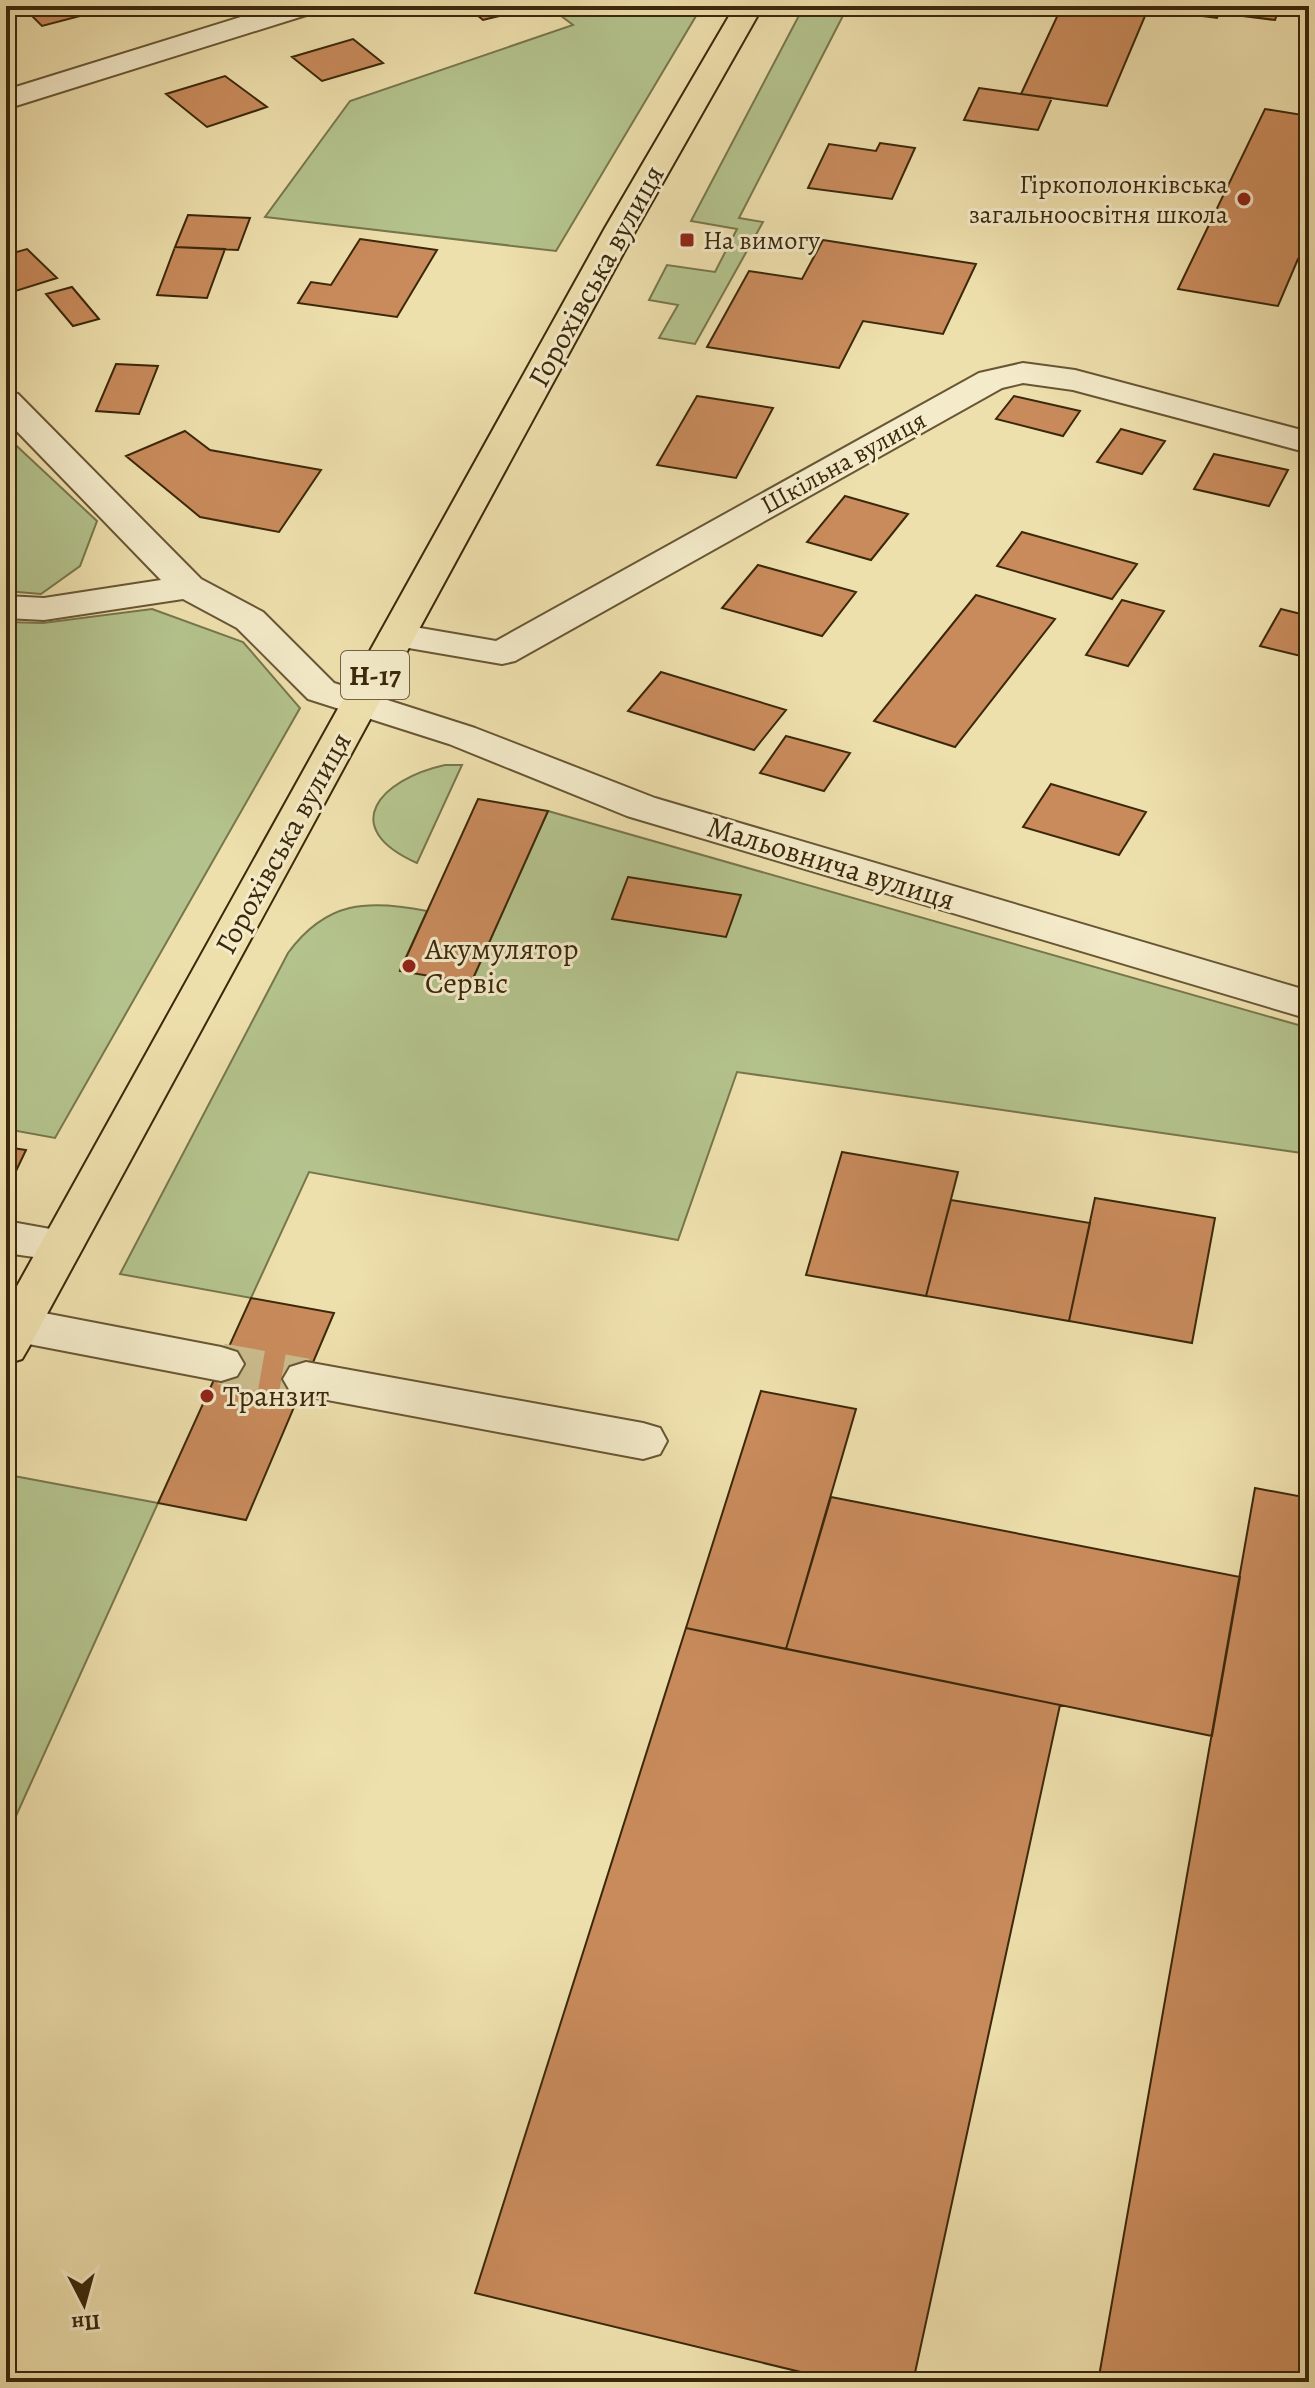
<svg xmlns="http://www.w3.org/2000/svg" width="1315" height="2388" font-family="Alegreya,serif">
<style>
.green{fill:#b4c38d;stroke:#78764c;stroke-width:2}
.building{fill:#c98b5c;stroke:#3b280b;stroke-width:2}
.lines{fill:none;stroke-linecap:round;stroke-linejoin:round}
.minor-tunnel{stroke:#cabb8d;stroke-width:41;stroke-dasharray:41 21;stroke-linecap:butt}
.minor-casing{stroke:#685634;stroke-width:4}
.major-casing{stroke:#3b280b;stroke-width:4}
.minor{fill:#f4ebca;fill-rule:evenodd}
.major{fill:#eee0ad;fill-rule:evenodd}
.poi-dot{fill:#8f2418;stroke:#f4ebca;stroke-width:3}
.labels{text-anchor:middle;stroke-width:6;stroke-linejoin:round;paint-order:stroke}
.far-poi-label{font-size:26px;fill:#3b280b;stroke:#f4ebca;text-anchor:end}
.far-street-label{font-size:26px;fill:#3b280b;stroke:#f4ebca}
.shield{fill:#f4ebca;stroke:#726244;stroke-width:2}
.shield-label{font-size:28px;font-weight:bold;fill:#3b280b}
.street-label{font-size:30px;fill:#3b280b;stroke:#f4ebca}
.poi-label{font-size:30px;fill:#3b280b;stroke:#f4ebca;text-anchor:start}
</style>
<rect width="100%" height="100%" fill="#eee0ad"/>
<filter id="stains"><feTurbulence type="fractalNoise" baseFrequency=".0025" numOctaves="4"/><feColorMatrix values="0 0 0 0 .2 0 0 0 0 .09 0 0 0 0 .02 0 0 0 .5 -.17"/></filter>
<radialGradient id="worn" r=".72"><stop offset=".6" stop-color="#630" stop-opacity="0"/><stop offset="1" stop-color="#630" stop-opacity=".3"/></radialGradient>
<path class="green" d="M548,6H702L556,251L265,217L350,101L573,25Z
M804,6H848L739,218L763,222L695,344L659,338L678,305L649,300L667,265L715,272L737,229L691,221Z
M6,436L97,521L80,566L41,594L6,591Z
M152,609L243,642L300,708L55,1138L6,1129V622L43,623Z
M445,765H462L417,863C336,827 381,779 445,765Z
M548,811L1309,1028V1154L737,1072L678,1240L309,1172L251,1298L120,1274L288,953C326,901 368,899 427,911L400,970L471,983Z
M14,1476L158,1503L6,1838V1492Z"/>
<path class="building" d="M22,6H93L99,11L42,26Z
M466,6H530L532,8L483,20Z
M1062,6L1148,9L1107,106L1021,94Z
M1149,6H1280L1275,20L1219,13L1217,18L1148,9Z
M353,39L383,63L322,81L292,57Z
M225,76L267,107L207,127L166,94Z
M979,88L1021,94L1052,98L1038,130L964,120Z
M1265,109L1309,116V261L1298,259L1278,306L1178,289Z
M880,143L915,148L892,199L808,188L829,144L876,151Z
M188,215L250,218L238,250L175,247Z
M360,239L437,250L397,317L298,303L311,282L331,285Z
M823,240L976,264L943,334L863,321L839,368L707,347L749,271L802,279Z
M175,247L225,249L207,298L157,295Z
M27,249L57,278L6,294V255Z
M72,287L99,319L73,326L46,294Z
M116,364L158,366L139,414L96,411Z
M697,396L773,408L736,478L657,465Z
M1014,396L1080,411L1063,436L996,419Z
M1121,429L1165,441L1142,474L1097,462Z
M185,431L210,450L321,470L279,532L200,517L126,456Z
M1214,454L1288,470L1269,506L1194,489Z
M845,496L908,514L871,560L807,542Z
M1022,532L1137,564L1112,599L997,566Z
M758,565L856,592L822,636L722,608Z
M976,595L1055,619L955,747L874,721Z
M1122,600L1164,611L1128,666L1086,655Z
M1281,609L1309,616V658L1260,646Z
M661,672L786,710L754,750L628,711Z
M786,736L850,753L824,791L760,773Z
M1051,784L1146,812L1119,855L1023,827Z
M478,799L548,811L471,983L400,971Z
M628,877L741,895L726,937L612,919Z
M6,1147L26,1150L6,1192Z
M842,1152L958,1172L926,1296L806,1275Z
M1095,1198L1215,1218L1192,1343L1069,1321Z
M951,1200L1090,1223L1069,1321L926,1296Z
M251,1298L334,1313L246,1520L158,1503Z
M761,1391L856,1409L786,1649L686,1628Z
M1255,1488L1309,1498V2382H1098Z
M831,1497L1240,1577L1212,1736L786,1649Z
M686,1628L1060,1705L913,2382H842L475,2293Z"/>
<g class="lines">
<path class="minor-tunnel" d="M221,1364L306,1379"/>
<defs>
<path id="minor" d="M276,6H320L316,12L6,109V90Z
M1023,363L1075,370L1309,432V453L1073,390L1023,383L1002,388L515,661L502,664L397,646L384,643L379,635L384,627L397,624L496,641L979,373Z
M6,391L18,394L201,579L263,612L334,683L475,728L655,798L1309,991V1019L627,816L449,744L308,699L237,628L183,599L44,620L6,618V596L44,598L161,580L6,420Z
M6,1221L78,1234L84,1245L78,1256L62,1261L6,1253Z
M18,1308L221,1347L237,1352L244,1364L237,1376L221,1381L18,1342L6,1338V1312Z
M306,1362L643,1423L660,1428L667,1441L660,1454L643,1459L306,1396L290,1391L283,1379L290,1367Z"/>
<path id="major" d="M735,6H763L637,228L29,1347L22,1359L6,1364V1306L605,228Z"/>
</defs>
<use href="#minor" class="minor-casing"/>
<use href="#major" class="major-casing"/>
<use href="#minor" class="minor"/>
<use href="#major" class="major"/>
</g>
<g class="poi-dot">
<circle cx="1244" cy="199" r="8"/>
<rect x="679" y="232" width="16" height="16" rx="4"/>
<circle cx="409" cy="966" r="8"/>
<circle cx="207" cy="1396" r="8"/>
</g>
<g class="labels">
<g class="far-poi-label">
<text x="1228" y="193">Гіркополонківська<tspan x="1228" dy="30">загальноосвітня школа</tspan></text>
<text x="703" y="249" text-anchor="start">На вимогу</text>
</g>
<g class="far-street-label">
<text transform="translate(843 462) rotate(-29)" y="9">Шкільна вулиця</text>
</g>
<rect class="shield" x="341" y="651" width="68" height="48" rx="6"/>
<g class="shield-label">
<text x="375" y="685">Н-17</text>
</g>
<g class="street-label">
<text transform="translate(596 276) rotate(-61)" y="10">Горохівська вулиця</text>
<text transform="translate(283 843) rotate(-61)" y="10">Горохівська вулиця</text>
<text transform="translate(831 863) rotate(17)" y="10">Мальовнича вулиця</text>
</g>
<g class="poi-label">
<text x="425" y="959">Акумулятор<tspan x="425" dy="34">Сервіс</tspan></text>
<text x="223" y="1406">Транзит</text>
</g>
</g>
<rect width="1315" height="2388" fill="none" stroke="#eee0ad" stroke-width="32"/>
<rect x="8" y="8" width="1299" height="2372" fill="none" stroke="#3b280b" stroke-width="4"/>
<rect x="16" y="16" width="1283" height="2356" fill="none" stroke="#3b280b" stroke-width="2"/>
<g transform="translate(84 2304) rotate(174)" stroke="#f4ebca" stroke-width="6" paint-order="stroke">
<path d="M0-6L14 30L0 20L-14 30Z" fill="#3b280b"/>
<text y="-12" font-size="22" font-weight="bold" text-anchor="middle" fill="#3b280b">Пн</text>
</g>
<rect width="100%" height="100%" filter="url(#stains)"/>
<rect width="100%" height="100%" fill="url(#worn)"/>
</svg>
